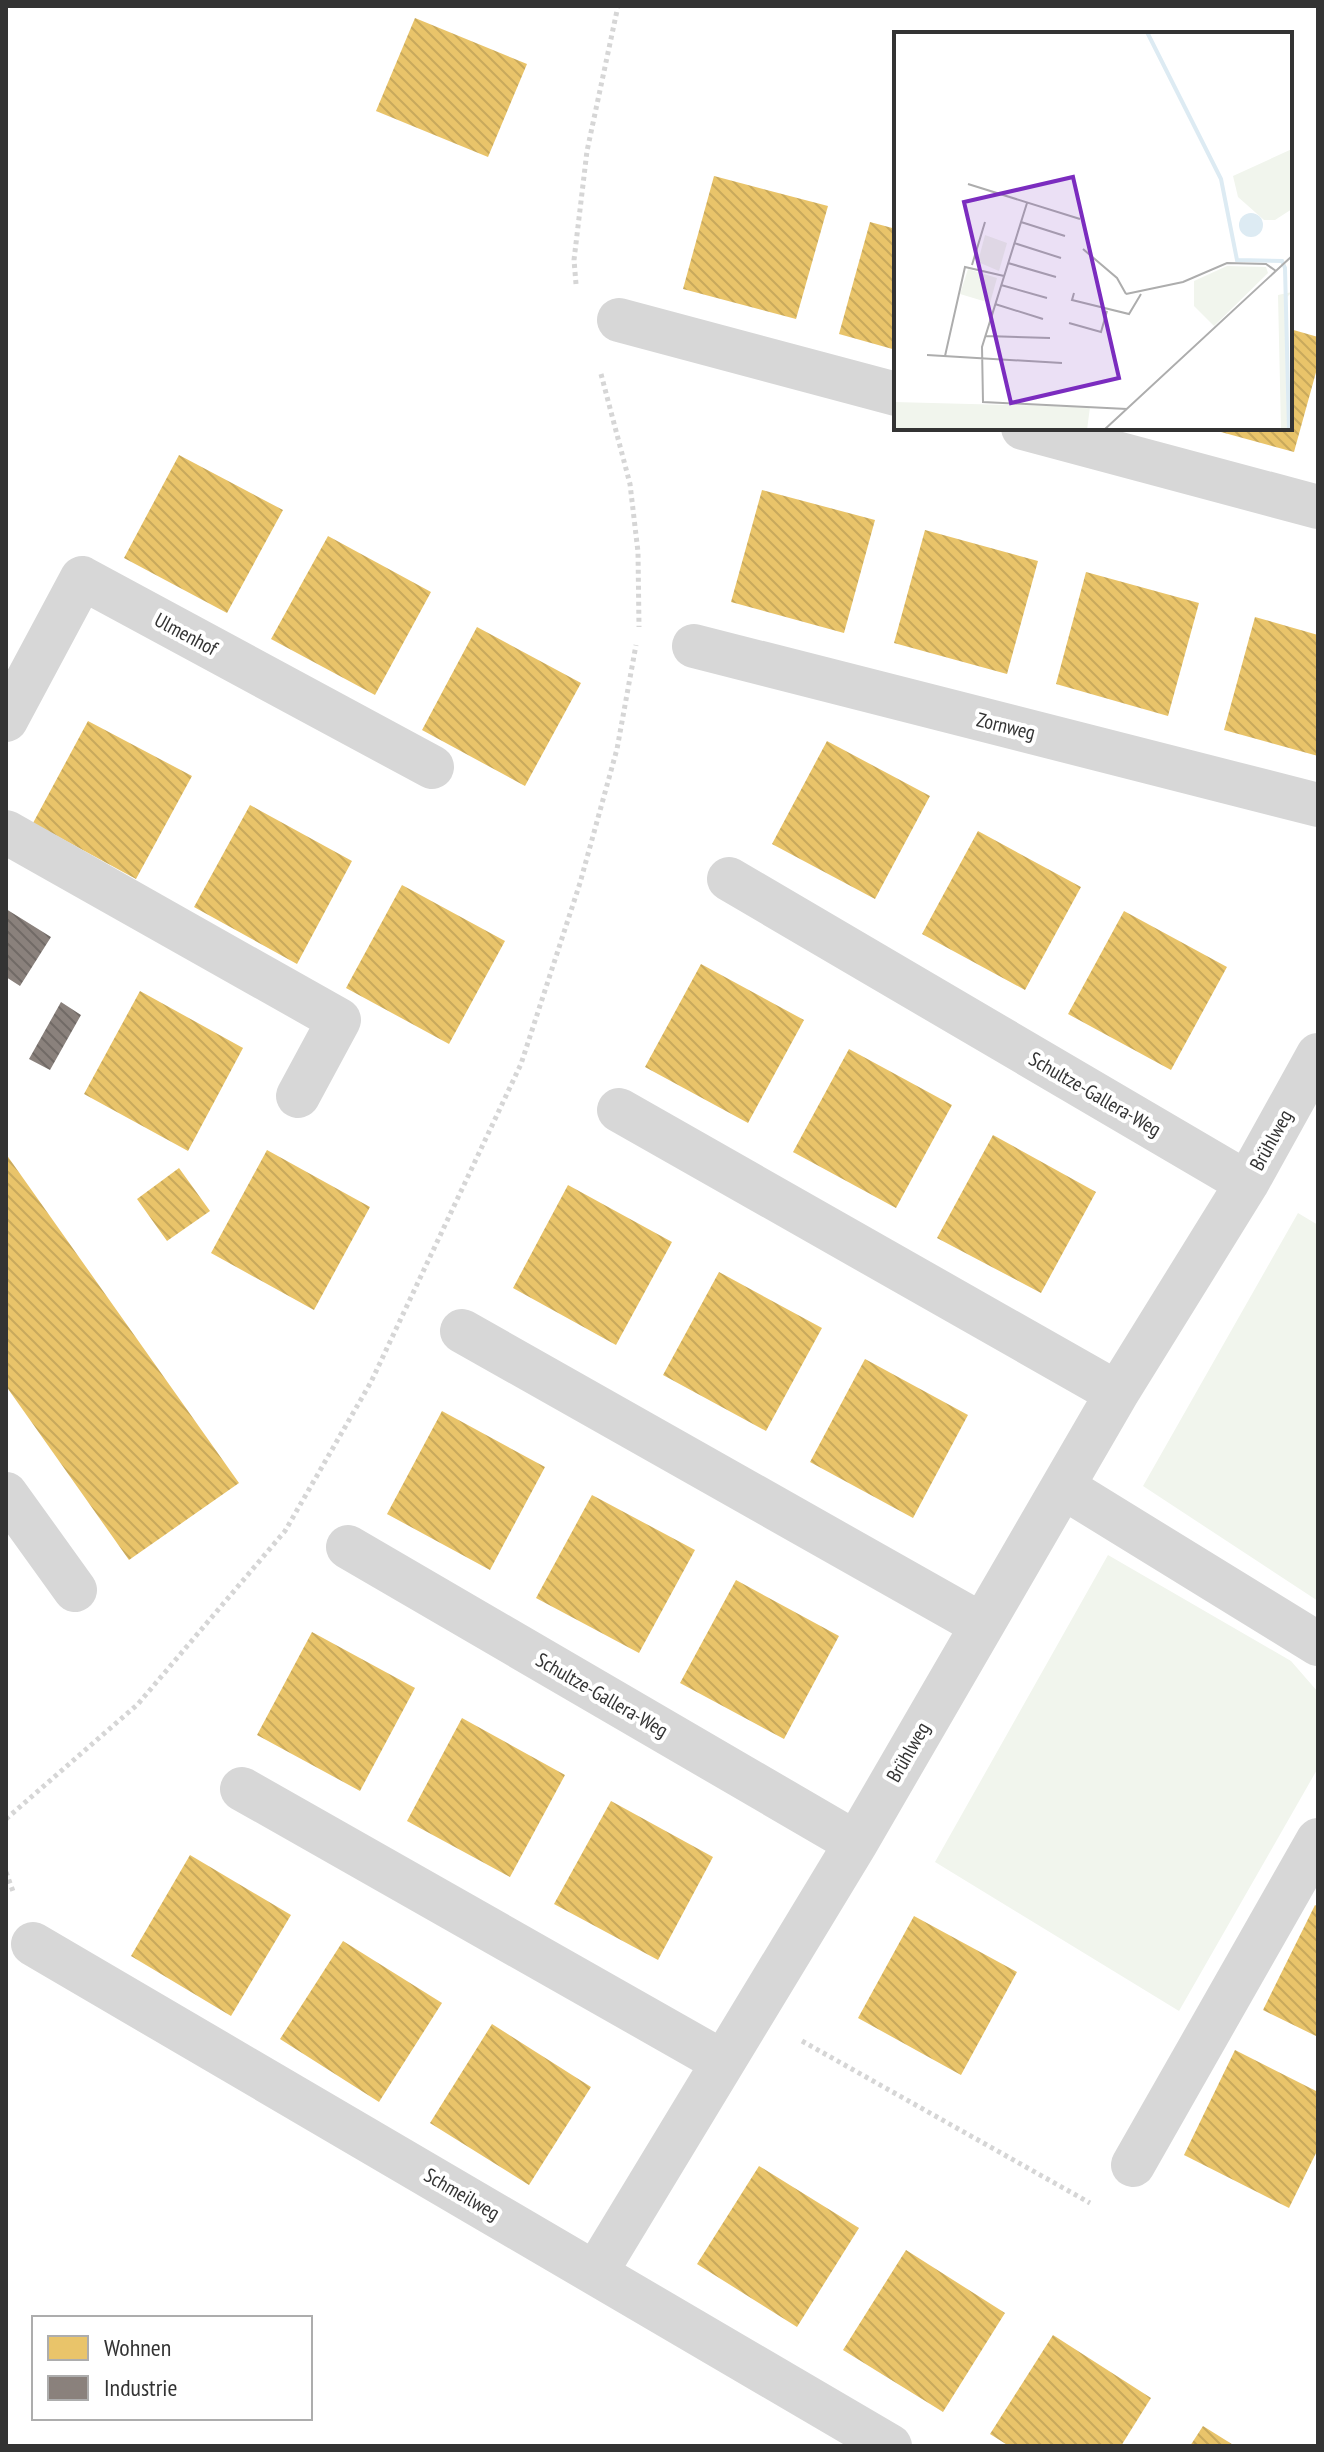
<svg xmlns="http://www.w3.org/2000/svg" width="1324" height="2452" font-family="'PT Sans Narrow',sans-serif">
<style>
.park{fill:#f1f5ed}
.homes{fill:url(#homes-back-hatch)}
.industry{fill:url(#industry-back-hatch)}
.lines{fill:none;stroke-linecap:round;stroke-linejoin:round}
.path{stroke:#d6d6d6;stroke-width:5;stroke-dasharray:4 4;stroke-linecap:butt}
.street{stroke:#d7d7d7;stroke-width:44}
.labels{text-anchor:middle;stroke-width:8;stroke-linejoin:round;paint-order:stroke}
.street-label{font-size:20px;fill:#333;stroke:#fff}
.inset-river{fill:none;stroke:#ddebf3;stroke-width:4}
.inset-road{fill:none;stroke:#adadad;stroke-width:2}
.view{fill:#7b2cbf;fill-opacity:0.15;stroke:#7b2cbf;stroke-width:4}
.inset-edge{fill:none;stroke:#333;stroke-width:4}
</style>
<defs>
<pattern id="homes-back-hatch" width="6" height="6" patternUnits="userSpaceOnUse" patternTransform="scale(2)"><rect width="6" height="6" fill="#e9c46a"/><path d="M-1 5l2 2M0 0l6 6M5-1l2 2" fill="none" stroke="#c8a95c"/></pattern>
<pattern id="industry-back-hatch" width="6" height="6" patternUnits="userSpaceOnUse" patternTransform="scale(2)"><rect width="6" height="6" fill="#8a817c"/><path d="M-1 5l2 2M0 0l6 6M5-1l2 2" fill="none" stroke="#716a66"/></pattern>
</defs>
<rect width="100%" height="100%" fill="#fff"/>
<path class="park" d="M1298,1213L1318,1225V1601L1143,1486Z
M1108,1555L1291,1661L1318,1692V1768L1179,2011L935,1862Z"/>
<path class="homes" d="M415,18L527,64L488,157L376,111Z
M714,176L828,206L796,319L683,289Z
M870,222L896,229V350L839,334Z
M1290,329L1318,337V365L1294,452L1210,429L1290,428Z
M179,455L283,510L227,613L124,558Z
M762,490L875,520L844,633L731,602Z
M925,530L1038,561L1007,674L894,643Z
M328,536L431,592L375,695L271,639Z
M1086,572L1199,603L1168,716L1056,684Z
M1255,617L1318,635V756L1224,730Z
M477,627L581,683L525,786L422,730Z
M88,721L192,776L136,879L33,823Z
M827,741L930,796L875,899L772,844Z
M250,805L352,861L297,964L194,907Z
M978,831L1081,887L1025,990L922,934Z
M402,885L505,941L449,1044L346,988Z
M1124,911L1227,967L1171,1070L1068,1014Z
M701,964L804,1020L748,1123L645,1067Z
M140,991L243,1048L188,1151L84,1094Z
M849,1049L952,1105L896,1208L793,1152Z
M993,1135L1096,1192L1041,1293L937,1238Z
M267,1150L370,1207L314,1310L211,1253Z
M6,1154L239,1483L129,1560L6,1386Z
M179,1168L210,1211L167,1241L137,1199Z
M568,1185L672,1242L616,1345L513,1288Z
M719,1272L822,1328L766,1431L663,1375Z
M865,1359L968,1415L913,1518L810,1462Z
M442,1411L545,1467L490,1570L387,1514Z
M592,1495L695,1550L639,1653L536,1598Z
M736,1580L839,1636L784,1739L680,1683Z
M312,1632L415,1688L360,1791L257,1735Z
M462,1718L565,1775L510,1877L407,1821Z
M611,1801L713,1857L658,1960L554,1904Z
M190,1855L291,1915L231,2016L131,1956Z
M1315,1905L1318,1907V2037L1263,2010Z
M914,1916L1017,1972L961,2075L858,2018Z
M343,1941L442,2003L379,2102L280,2039Z
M492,2024L591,2087L529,2185L430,2123Z
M1235,2050L1318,2092V2149L1289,2208L1184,2155Z
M759,2166L859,2228L797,2327L697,2264Z
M906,2250L1005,2313L943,2412L843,2350Z
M1053,2335L1151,2398L1121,2446H1009L990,2434Z
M1203,2426L1235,2446H1190Z"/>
<path class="industry" d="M6,909L51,937L20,986L6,977Z
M61,1002L81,1015L50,1070L29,1059Z"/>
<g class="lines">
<path class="path" d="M576,284L574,260L587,151L618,6
M601,374L630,484L638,552L639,627
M6,1819L138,1704L285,1531L371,1382L521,1064L580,883L617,749L636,645
M6,1872L14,1894
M802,2041L1090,2203"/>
<path class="street" d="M619,320L896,394
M1023,428L1318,507
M694,646L1318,805
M6,720L82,578L432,767
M6,832L339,1020L298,1096
M729,879L1247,1183
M619,1110L1117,1393
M462,1331L982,1625
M1063,1487L1318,1644
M6,1494L75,1590
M348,1547L856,1843
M242,1789L723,2062
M33,1944L890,2446
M1133,2165L1318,1840
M596,2272L856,1843L1117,1393L1247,1183L1318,1055"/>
</g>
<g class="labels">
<g class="street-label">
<text transform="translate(186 634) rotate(28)" y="7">Ulmenhof</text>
<text transform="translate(1006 726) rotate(14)" y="7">Zornweg</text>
<text transform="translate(1095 1094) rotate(30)" y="7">Schultze-Gallera-Weg</text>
<text transform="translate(1271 1140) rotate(-61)" y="7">Brühlweg</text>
<text transform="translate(602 1695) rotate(30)" y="7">Schultze-Gallera-Weg</text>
<text transform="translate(908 1752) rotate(-60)" y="7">Brühlweg</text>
<text transform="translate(462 2194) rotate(30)" y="7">Schmeilweg</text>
</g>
</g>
<g transform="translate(894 32)">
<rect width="398" height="398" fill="#fff"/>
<path d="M333,234L372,235L374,241L320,294L300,274V249ZM398,260L391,267L398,398H387L384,263ZM0,370L196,375L193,398H0Z" fill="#f1f5ed"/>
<path d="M398,117V177L381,188H370L344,165L339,144Z" fill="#f1f5ed"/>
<path d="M91,203L113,211L105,239L84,230ZM74,237L103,246L96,271L66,262Z" fill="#f1f5ed"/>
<path d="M345 193a12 12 0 1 1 24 0a12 12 0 1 1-24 0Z" fill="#ddebf3"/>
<path class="inset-river" d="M253,0L327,147L343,228L388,229L391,236L395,398"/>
<path class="inset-road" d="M74,152L186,187M133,171L88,315L89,370L233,377M127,190L171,204M120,211L167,226M189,217L223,246L232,262M114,231L162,245M78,233L91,190M107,253L153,266M180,261L178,268L235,282L247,262M232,262L289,250L333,231L372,232L382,239M101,272L149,287M175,291L207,300L213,279M91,304L156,306M33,323L168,331M51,324L71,235L110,244M210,398L398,224"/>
<path class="view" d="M179,145L225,346L117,371L70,170Z"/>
<rect width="398" height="398" class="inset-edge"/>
</g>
<rect width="1324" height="2452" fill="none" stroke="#333333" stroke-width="16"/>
<rect x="32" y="2316" width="280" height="104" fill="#ffffff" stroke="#adadad" stroke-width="2"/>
<rect x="48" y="2336" width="40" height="24" fill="#e9c46a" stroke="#adadad" stroke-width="2"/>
<text x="104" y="2356" font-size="24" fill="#333333">Wohnen</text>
<rect x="48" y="2376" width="40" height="24" fill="#8a817c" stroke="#adadad" stroke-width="2"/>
<text x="104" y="2396" font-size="24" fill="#333333">Industrie</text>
</svg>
